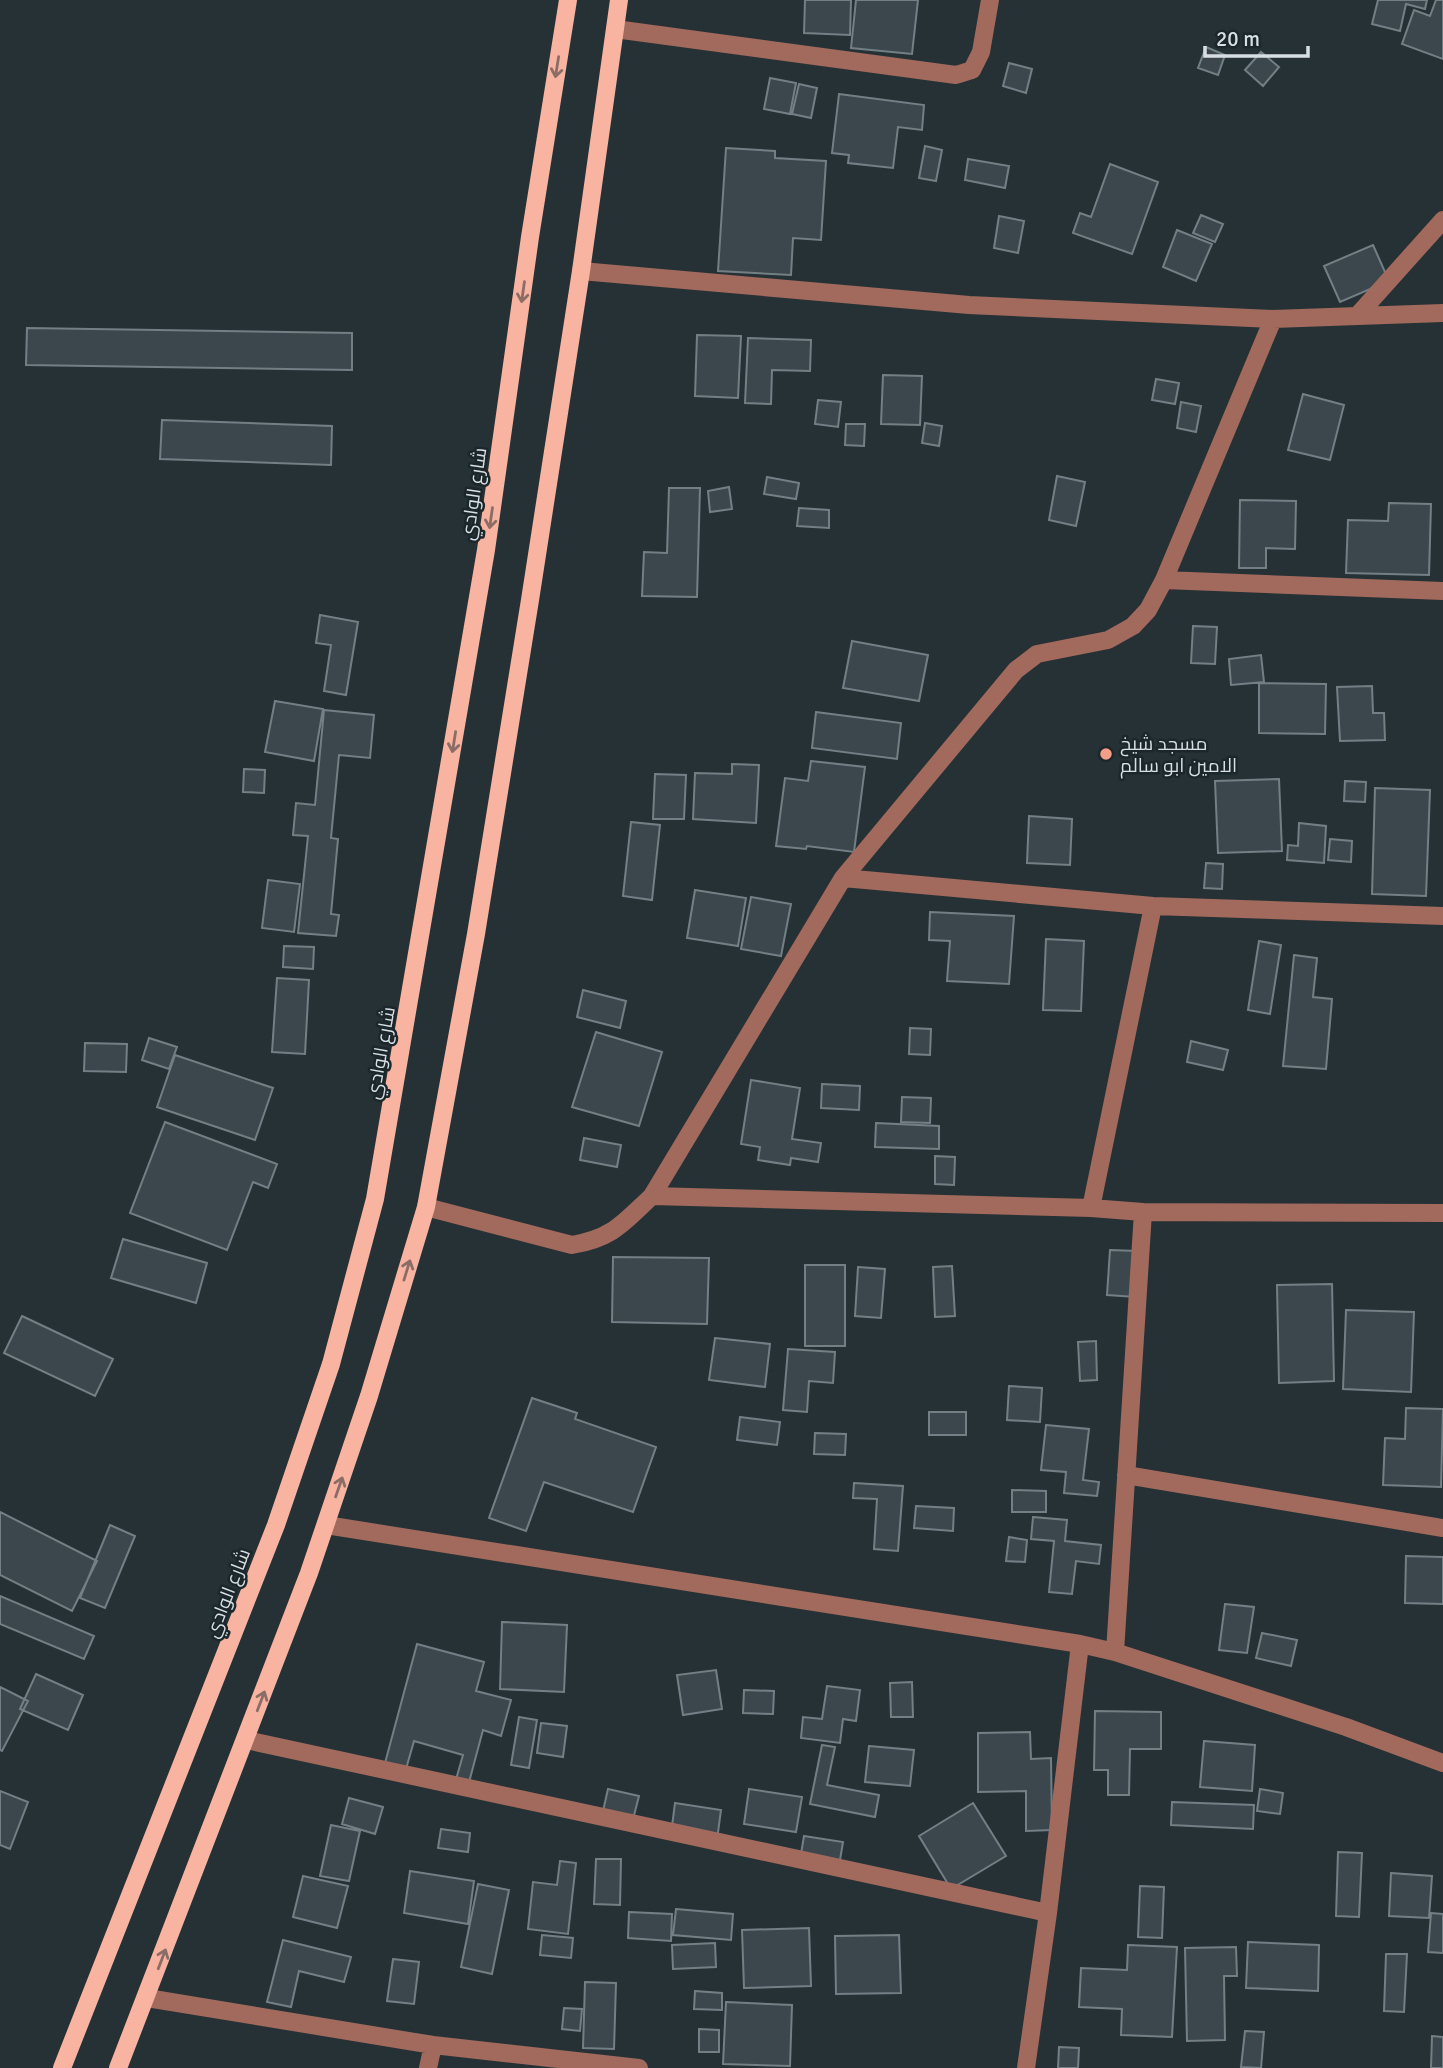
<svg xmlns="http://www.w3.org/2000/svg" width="1443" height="2068" font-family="Signika,Cairo,sans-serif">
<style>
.building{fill:#3c474d;stroke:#727f85;stroke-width:2}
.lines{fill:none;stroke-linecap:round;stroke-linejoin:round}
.minor{stroke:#a26a5c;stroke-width:18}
.major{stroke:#f9b3a1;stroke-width:18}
.oneway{stroke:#8a6d66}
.poi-dot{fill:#f49e88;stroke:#1c272c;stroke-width:2.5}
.labels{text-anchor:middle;stroke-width:5;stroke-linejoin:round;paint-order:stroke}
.street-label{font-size:19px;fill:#d8dfe3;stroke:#1c272c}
.poi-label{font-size:19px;fill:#d8dfe3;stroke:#1c272c;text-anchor:start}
</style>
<rect width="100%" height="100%" fill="#263136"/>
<path class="building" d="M805,0H851L850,35L804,33Z
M856,0H918L912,54L851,48Z
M1378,0H1427L1425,9L1406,4L1400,31L1372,24Z
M1436,0H1443V59L1402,44L1414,10L1430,16Z
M1206,47L1225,55L1218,75L1198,68Z
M1261,52L1279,67L1263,86L1245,70Z
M1009,63L1032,69L1026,93L1003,86Z
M770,78L796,83L790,114L764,109Z
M799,84L817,88L811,118L792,114Z
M839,94L924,105L922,130L898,127L893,168L848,163L849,155L832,153Z
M925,146L942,150L936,181L919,178Z
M726,148L775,151V158L826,161L821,240L793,238L791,275L718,271Z
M968,159L1009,166L1005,188L965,180Z
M1110,164L1158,182L1132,254L1073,233L1080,213L1091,217Z
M1201,215L1223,224L1215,242L1193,233Z
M999,216L1024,221L1018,253L994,248Z
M1177,230L1212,244L1196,281L1163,267Z
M1373,245L1389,281L1340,302L1324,266Z
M27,328L352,333V370L26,365Z
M697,335L741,336L738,398L695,396Z
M748,338L811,340L810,371L772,370L771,404L745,403Z
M883,375L922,376L920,425L881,424Z
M1156,379L1179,383L1175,404L1152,400Z
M1303,394L1344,405L1330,460L1288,450Z
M818,400L841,402L838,427L815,424Z
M1181,402L1201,406L1196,432L1177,428Z
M162,420L332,426L331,465L160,459Z
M925,423L942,426L939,446L922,443Z
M846,424H865L864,446L845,445Z
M1057,476L1085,482L1076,526L1049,520Z
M767,477L799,483L796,499L764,494Z
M729,487L732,509L710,512L708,491Z
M669,488H700L697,597L642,596L644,552L667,553Z
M1240,500L1296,501L1295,549L1266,548V568H1239Z
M1389,503L1431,504L1429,575L1346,573L1348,520L1388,521Z
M799,508L829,510V528L797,526Z
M320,615L358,622L346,695L324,691L331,645L316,643Z
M1193,626L1217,627L1215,664L1191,663Z
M852,641L928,655L919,701L843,688Z
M1261,655L1264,682L1231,685L1229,659Z
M1259,683L1326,684L1325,734L1259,733Z
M1372,686L1373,713H1384L1385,740L1340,741L1337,687Z
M275,701L323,709L314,761L265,752Z
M324,710L374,715L370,758L339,755L331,838L338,839L331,914L339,915L336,936L298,933L308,836L293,835L296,803L315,805Z
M816,712L901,723L897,759L812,748Z
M811,761L865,767L854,852L807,846L806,849L776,846L785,778L808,781Z
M732,764L759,765L756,823L693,819L695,773L732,774Z
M244,769L265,770L264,793L243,792Z
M655,774L686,775L684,819H653Z
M1279,779L1282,851L1218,853L1215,781Z
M1345,781L1366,782L1365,802L1344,801Z
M1375,788L1430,790L1426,896L1372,894Z
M1029,816L1072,819L1070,865L1027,863Z
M631,822L660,825L652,900L623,896Z
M1299,823L1326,826L1324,863L1287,860L1288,845L1298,846Z
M1330,839L1352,841L1351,862L1328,860Z
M1206,863L1223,864L1222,889L1204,888Z
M268,880L300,884L294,932L262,928Z
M695,890L746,898L738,946L687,938Z
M751,897L791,904L781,956L741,949Z
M930,912L1014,916L1009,984L947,981L950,941L929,940Z
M1046,939L1084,941L1081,1011L1043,1010Z
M1259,941L1281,945L1270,1014L1248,1010Z
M284,946L314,947L313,969L283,967Z
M1294,955L1317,958L1313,997L1332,999L1326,1069L1283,1066Z
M277,978L309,980L305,1054L272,1052Z
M583,990L626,1001L620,1028L577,1017Z
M910,1028L931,1029L930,1055L909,1054Z
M596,1032L662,1052L639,1126L572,1107Z
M149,1038L177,1047L169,1069L142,1060Z
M1191,1041L1228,1050L1223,1070L1187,1062Z
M85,1043L127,1044L126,1072L84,1071Z
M175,1055L273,1088L255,1140L157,1107Z
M751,1080L800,1088L792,1139L821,1143L818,1162L791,1158L790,1165L758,1160L760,1147L741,1144Z
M822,1084L860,1086L859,1110L821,1108Z
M902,1097L931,1098L930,1123L901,1122Z
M165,1122L277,1164L268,1188L253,1182L227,1250L130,1213Z
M876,1123L939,1126V1149L875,1147Z
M584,1138L621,1145L617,1167L580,1160Z
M935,1156L955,1157L954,1185L935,1184Z
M123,1239L207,1263L196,1303L111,1278Z
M1110,1250L1137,1251L1136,1297L1107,1295Z
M613,1257L709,1258L707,1324L612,1322Z
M805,1265H845V1346H805Z
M952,1266L955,1316L935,1317L933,1267Z
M858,1267L885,1269L881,1318L855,1316Z
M1332,1284L1334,1381L1279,1383L1277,1285Z
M1346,1310L1414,1312L1411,1392L1343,1389Z
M22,1316L113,1359L95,1396L4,1353Z
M715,1338L770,1344L765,1387L709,1380Z
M1096,1341L1097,1380L1080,1381L1078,1342Z
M788,1349L835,1352L833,1383L809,1381L807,1412L783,1410Z
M1009,1386L1042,1388L1040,1422L1007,1420Z
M532,1398L577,1413L575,1419L656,1447L633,1512L544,1482L526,1531L489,1518Z
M1406,1408L1443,1409L1441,1487L1383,1485L1385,1438L1405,1439Z
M929,1412H966V1435H929Z
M740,1417L780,1422L777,1445L737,1440Z
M1046,1425L1089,1429L1083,1480L1099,1482L1097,1496L1064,1493L1066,1472L1041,1470Z
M815,1433L846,1434L845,1455L814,1454Z
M854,1483L903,1486L898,1551L874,1549L877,1499L853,1498Z
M1012,1490L1046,1491V1512H1012Z
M916,1506L954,1508L953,1531L914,1528Z
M0,1512L97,1561L72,1611L0,1575Z
M1033,1517L1067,1520L1065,1541L1101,1545L1099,1564L1076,1561L1072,1594L1049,1592L1054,1541L1031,1539Z
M110,1525L135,1536L105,1608L80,1598Z
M1009,1537L1027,1540L1025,1562L1006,1561Z
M1406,1556L1443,1557V1604L1405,1603Z
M0,1596L94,1636L84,1659L0,1624Z
M1225,1604L1254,1607L1247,1653L1219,1650Z
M502,1622L567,1625L564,1692L500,1689Z
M1262,1633L1297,1640L1291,1666L1256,1658Z
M417,1644L484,1662L476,1691L511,1700L501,1736L483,1730L468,1786L455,1783L463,1755L414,1741L406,1769L385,1763Z
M716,1670L722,1709L683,1715L677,1675Z
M36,1674L83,1695L68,1730L20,1709Z
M912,1682L913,1717H891L890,1683Z
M827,1686L860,1690L856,1721L843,1719L840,1743L801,1738L803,1717L822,1719Z
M0,1687L28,1701L2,1751L0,1750Z
M744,1690L774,1691L773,1714L743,1713Z
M1095,1711L1161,1712V1749H1130L1129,1795H1108V1770H1094Z
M519,1717L537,1720L529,1768L511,1765Z
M541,1723L567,1726L563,1757L537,1753Z
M1030,1732L1031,1759L1051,1758L1052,1830L1026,1831V1791L978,1792V1733Z
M1204,1741L1255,1745L1252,1791L1200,1787Z
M822,1745L835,1747L827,1785L879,1795L875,1817L810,1804Z
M869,1746L914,1750L910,1786L865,1782Z
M608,1789L639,1796L631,1827L601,1820Z
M749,1789L802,1797L796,1832L744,1824Z
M1260,1789L1283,1793L1280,1814L1257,1811Z
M0,1791L28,1802L10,1849L0,1845Z
M349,1798L383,1807L375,1834L342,1824Z
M1172,1802L1254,1805L1253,1829L1171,1825Z
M675,1803L721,1810L717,1840L671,1834Z
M973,1803L1006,1856L951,1889L919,1836Z
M331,1825L360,1831L349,1881L320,1876Z
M441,1829L470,1833L468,1852L438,1848Z
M804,1836L843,1842L839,1866L800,1860Z
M1338,1852L1362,1853L1359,1917L1336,1916Z
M596,1859H621L620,1905L594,1904Z
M560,1861L576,1863L568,1934L528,1929L533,1882L557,1885Z
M410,1871L474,1881L468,1924L404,1913Z
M1391,1873L1432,1876L1429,1918L1389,1916Z
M303,1876L348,1886L337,1928L293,1917Z
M478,1884L509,1890L492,1974L461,1967Z
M1140,1886L1164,1887L1162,1938L1138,1937Z
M676,1909L733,1914L731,1940L673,1935Z
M629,1912L672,1914L671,1941L628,1938Z
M1431,1913L1443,1914V1953L1428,1952Z
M809,1928L811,1986L744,1988L742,1930Z
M542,1935L573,1938L571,1958L540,1955Z
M899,1935L901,1993L836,1994L835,1936Z
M283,1940L351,1957L344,1982L299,1971L291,2007L267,2002Z
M1248,1942L1319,1945L1318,1991L1246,1988Z
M715,1943L716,1967L673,1969L672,1945Z
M1128,1945L1177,1947L1172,2037L1121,2035L1122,2009L1079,2007L1081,1968L1127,1970Z
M1236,1947L1237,1976H1224L1225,2040L1187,2041L1185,1948Z
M1386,1954H1407L1404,2012L1384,2011Z
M393,1959L419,1962L414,2004L387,2001Z
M585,1982L616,1983L614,2049L583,2048Z
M695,1991L722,1993V2010L694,2009Z
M726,2002L792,2005L790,2066L723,2064Z
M564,2008L582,2009L580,2031L562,2029Z
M699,2029L719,2030V2052H699Z
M1245,2031L1264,2032L1261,2068L1241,2067Z
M1432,2036L1443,2037V2068H1431Z
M1059,2047L1079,2048L1078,2068H1058Z"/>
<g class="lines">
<path class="minor" d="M615,29L956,75L972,70L981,52L990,0
M581,271L969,305L1273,319L1443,313
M1357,316L1443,220
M1164,580L1443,591
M843,878L1153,906L1443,916
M652,1196L843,878L1016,670L1037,654L1108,640L1133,626L1148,610L1164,580L1273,319
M426,1207L572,1245C613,1238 623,1223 652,1196L1091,1208L1143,1212L1443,1213
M1091,1208L1153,906
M1126,1475L1443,1528
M326,1525L1080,1644L1115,1652L1346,1727L1443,1763
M1115,1652L1143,1212
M246,1740L1048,1913L1080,1644
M147,1998L433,2045L639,2068
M428,2068L433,2045
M1026,2068L1048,1913"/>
<path class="major" d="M62,2068L276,1525L331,1364L375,1199L486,550L530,237L568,0
M118,2068L309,1573L369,1396L426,1207L476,934L530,600L581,271L619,0"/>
</g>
<defs><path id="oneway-shaft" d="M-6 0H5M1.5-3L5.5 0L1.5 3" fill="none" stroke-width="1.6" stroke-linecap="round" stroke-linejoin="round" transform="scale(1.75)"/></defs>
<g class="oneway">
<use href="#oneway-shaft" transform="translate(557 67) rotate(99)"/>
<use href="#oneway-shaft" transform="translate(523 292) rotate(98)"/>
<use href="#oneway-shaft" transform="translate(491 518) rotate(98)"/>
<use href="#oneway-shaft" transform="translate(454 742) rotate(99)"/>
<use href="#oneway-shaft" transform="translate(407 1270) rotate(-73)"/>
<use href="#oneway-shaft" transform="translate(339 1487) rotate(-71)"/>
<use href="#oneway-shaft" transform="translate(261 1701) rotate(-69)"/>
<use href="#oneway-shaft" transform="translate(162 1959) rotate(-69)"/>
</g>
<circle class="poi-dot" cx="1106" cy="754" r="7"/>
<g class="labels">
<g class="street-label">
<text transform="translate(473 494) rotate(-82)" y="7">شارع الوادي</text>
<text transform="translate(380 1053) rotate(-80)" y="7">شارع الوادي</text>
<text transform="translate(227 1593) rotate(-69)" y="7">شارع الوادي</text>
</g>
<g class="poi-label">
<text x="1120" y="750">مسجد شيخ<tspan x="1120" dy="22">الامين ابو سالم</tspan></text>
</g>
</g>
<path d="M1205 46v10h103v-10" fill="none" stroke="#d8dfe3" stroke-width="3.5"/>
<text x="1216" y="46" font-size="21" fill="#d8dfe3" stroke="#1c272c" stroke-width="5" paint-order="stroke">20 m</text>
</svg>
